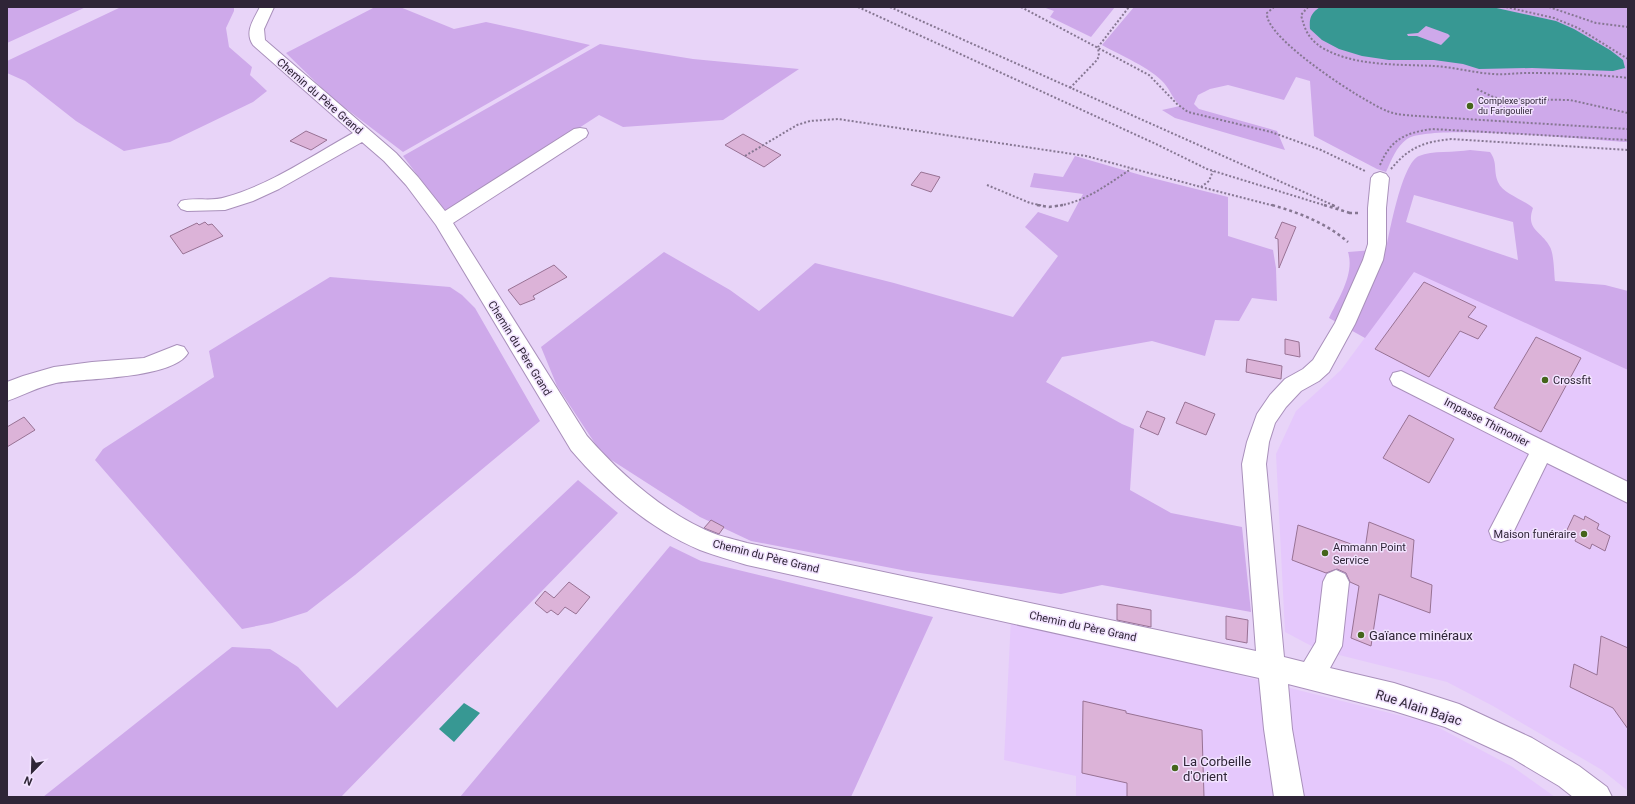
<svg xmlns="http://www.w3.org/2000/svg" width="1635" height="804" font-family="Roboto,sans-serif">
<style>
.built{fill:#e5c8fc}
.green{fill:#cea9ea;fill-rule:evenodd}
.water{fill:#379893;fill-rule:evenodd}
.building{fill:#dcb3d8;stroke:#987294}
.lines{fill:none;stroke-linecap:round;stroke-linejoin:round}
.minor-casing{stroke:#a990bb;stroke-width:2}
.path-far1{stroke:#867792;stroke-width:2;stroke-dasharray:2 2;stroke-linecap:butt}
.path{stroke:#867792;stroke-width:2.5;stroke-dasharray:3 3;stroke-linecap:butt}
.minor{fill:#fff;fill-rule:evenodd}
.poi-dot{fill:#45651b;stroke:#f2e3ff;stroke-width:1.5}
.labels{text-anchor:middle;stroke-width:3;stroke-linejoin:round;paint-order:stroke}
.far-poi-label{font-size:9px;fill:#2f2537;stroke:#f2e3ff;text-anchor:start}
.street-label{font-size:11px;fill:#2f2537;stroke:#f2e3ff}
.poi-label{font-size:11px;fill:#2f2537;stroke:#f2e3ff;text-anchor:start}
.near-poi-label{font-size:13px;fill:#2f2537;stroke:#f2e3ff;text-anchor:start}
.near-street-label{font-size:13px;fill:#2f2537;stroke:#f2e3ff}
</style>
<rect width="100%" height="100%" fill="#e8d4f8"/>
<path class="built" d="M1414,271L1628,370V791L1602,770L1493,706L1447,682L1319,650L1285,632L1276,454L1296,411L1341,370Z
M1011,618L1430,723L1513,767L1555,797H1076V776L1004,760Z"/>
<path class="green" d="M7,7H86L7,43Z
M121,7H234V11L226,28L229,47L252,67L250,75L267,91L253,102L170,142L124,151L76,121L25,81L7,73V61Z
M375,7H400L454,29L486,22L590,45L403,152L332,98L286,53Z
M1043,7H1115L1091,37L1050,17L1054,11Z
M1134,7H1628V142C1592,140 1430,123 1407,139C1396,147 1392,159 1386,172L1377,169L1314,136L1310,81L1296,77L1284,100L1228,85L1210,89L1198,95L1194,104L1199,109L1277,131L1285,150L1175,118L1162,110L1180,106C1173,99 1170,90 1164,83C1151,68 1120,55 1102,45Z
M600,44L693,59L799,69L723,120L623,127L599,115L448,213L439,204L403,156Z
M1470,150L1490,152C1498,163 1493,170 1498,182C1503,194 1523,199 1533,208C1525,230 1542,231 1550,247C1554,254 1554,273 1555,281L1605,285L1628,291V370L1414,272L1365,338L1329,318C1338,299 1355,274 1348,252L1386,249C1390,231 1402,163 1419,156C1432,150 1455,153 1470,150ZM1414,195L1513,222L1518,260L1406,222Z
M1075,156L1144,176L1228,197V236L1273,250L1276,268L1277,301L1252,298L1239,321L1215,320L1205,356L1152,341L1062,357L1046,382L1122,424L1134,429L1130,490L1171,513L1242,527L1251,612L1102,585L1061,594L907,571L751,541L700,517L602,454L557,386L541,347L664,252L730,290L759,311L815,263L894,283L1013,317L1058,256L1025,227L1038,212L1068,222L1083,194L1030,187L1034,173L1063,177Z
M330,277L450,287L462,295L475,308L540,421L355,575L307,612L272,623L242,629L95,460L103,449L214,377L209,351Z
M578,480L618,513L341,797H43L232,647L270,649L298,667L337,708Z
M670,546L701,561L933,617L851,797H460Z"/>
<path class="water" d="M1320,7H1492L1556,21L1574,29L1610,50L1623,60L1625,68L1613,71L1532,68L1479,69L1463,64L1434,60H1389L1362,56L1339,49L1322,40L1310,29C1309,18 1311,13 1320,7ZM1426,26L1448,34L1450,36L1441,45L1417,36H1408L1407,34L1418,33Z
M464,703L480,713L454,742L439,729Z"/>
<path class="building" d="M306,131L327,140L311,150L290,141Z
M743,134L781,155L764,167L725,145Z
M921,172L940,177L931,192L911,185Z
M205,222L208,225L212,224L223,236L183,254L170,236L197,223L199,225Z
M1282,222L1296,227L1279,268L1278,239L1275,238Z
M554,265L567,277L533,296L535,299L520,305L508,290Z
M1424,282L1476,307L1468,317L1487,326L1478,339L1460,331L1429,377L1375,349Z
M1536,337L1581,358L1541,432L1494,408Z
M1285,339L1299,342L1300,357L1285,354Z
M1247,359L1282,366L1281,379L1246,372Z
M1185,402L1215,414L1206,435L1176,423Z
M1147,411L1165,418L1158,435L1140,427Z
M1409,415L1454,439L1429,483L1383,458Z
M24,417L35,430L7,447V427Z
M1574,515L1584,520L1585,516L1599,524L1597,529L1610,536L1605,551L1592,544L1590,549L1575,541L1576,538L1566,532Z
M711,520L724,527L719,534L704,528Z
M1369,522L1414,540L1411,577L1432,585L1430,613L1379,594L1371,646L1351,638L1359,586L1350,582L1346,573L1337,569L1326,573L1292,560L1298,525L1365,549Z
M569,582L590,597L576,614L565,607L558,615L551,610L547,613L535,603L545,591L554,598Z
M1117,604L1151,610V627L1117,620Z
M1226,616L1248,620L1247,643L1226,639Z
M1601,636L1628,648V729L1613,708L1570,687L1574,664L1597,675Z
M1083,701L1126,711V713L1202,730L1204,797H1127V783L1082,773Z"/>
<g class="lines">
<defs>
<path id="minor" d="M260,7H274L264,29L265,40L396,153L418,177L445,211L574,129L580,128L586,129L588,133L586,137L453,223L587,436C621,475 669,517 718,535C727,538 737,540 747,543L1256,651L1242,464L1247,442L1257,414L1270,395L1285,379L1303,369L1313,360L1335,323L1363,260L1368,244V208L1371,178L1374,174L1380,172L1386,174L1389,178L1386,208V244L1383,260L1355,324L1329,372L1319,381L1301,391L1286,407L1275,423L1269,442L1266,464L1284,657L1304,662L1316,642L1323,582L1327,574L1336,570L1345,574L1349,582L1342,646L1330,668L1394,683L1459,704L1532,738L1579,766L1607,787L1612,797H1573L1559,786L1512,758L1445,727L1394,711L1288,684L1292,729L1304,797H1274L1264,729L1259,678L747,565C731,560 716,556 700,550C650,529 606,491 571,450L436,225L406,185L384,161L362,142L279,189L253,201L225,210L187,211L181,209L178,205L181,201C195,197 212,202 226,197C270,185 313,155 353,133L253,45C244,32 254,19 260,7Z
M177,345L184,347L188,353C173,379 85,378 56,383C38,387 24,395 7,401V382L23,376L54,367L92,362L144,358Z
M1401,371L1628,482V503L1547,463L1510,539L1501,542L1492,539L1489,531L1529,454L1393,385L1390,379L1393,373Z"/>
</defs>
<use href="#minor" class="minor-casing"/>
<path class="path-far1" d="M858,7L1156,144L1207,169L1327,206
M890,7L1335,206
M1021,7L1149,75L1177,104L1188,112L1271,132L1321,150L1365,171
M1274,7L1267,13C1264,38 1364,102 1387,111C1396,115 1407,115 1417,116L1628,129
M1308,7L1301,15C1305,30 1308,38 1321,47C1354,67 1398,64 1434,66C1454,67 1474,73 1494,74C1505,75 1515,73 1525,73C1559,73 1594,74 1628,78
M1506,7L1554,18L1578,28L1628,59
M1549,7L1596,23L1628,27
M1070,88L1097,60L1099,56L1098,47L1129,7
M1477,89L1493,97L1501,99L1570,100L1628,113
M745,156L797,125L810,121L838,119L1086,156L1201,187L1209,181L1213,171
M1380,165C1391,139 1405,133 1432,129L1628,140
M1391,169C1409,147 1424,142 1451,139L1628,150
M987,185L1030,203L1044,206
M1201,187L1275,206
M1056,206C1084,203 1108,184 1131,169"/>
<path class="path" d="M1037,205L1049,207L1063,205
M1272,205C1300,213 1326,223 1348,242
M1324,205L1350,213
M1332,205L1339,208
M1349,213H1360"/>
<use href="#minor" class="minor"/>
</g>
<g class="poi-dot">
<circle cx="1470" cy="106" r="4"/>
<circle cx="1545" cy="380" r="4"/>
<circle cx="1584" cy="534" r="4"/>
<circle cx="1325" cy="553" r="4"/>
<circle cx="1361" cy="635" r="4"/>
<circle cx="1175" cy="768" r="4"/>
</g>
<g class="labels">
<g class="far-poi-label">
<text x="1478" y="104">Complexe sportif<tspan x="1478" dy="10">du Farigoulier</tspan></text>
</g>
<g class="street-label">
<text transform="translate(320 96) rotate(41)" y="4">Chemin du Père Grand</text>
<text transform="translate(520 348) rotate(58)" y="4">Chemin du Père Grand</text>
<text transform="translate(1487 422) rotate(27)" y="4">Impasse Thimonier</text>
<text transform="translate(766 556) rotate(14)" y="4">Chemin du Père Grand</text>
<text transform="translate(1083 626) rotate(12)" y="4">Chemin du Père Grand</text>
</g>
<g class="poi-label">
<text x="1553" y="384">Crossfit</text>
<text x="1576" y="538" text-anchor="end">Maison funéraire</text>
<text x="1333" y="551">Ammann Point<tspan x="1333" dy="13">Service</tspan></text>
</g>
<g class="near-poi-label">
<text x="1369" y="640">Gaïance minéraux</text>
<text x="1183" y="766">La Corbeille<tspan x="1183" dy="15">d'Orient</tspan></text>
</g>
<g class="near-street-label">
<text transform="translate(1419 707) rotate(18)" y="5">Rue Alain Bajac</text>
</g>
</g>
<rect width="1635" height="804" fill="none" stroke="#2f2537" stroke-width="16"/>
<g transform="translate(32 772) rotate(203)" stroke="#f2e3ff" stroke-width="3" paint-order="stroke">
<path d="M0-3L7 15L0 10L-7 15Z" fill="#2f2537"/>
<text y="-6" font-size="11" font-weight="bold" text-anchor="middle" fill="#2f2537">N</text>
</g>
</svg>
